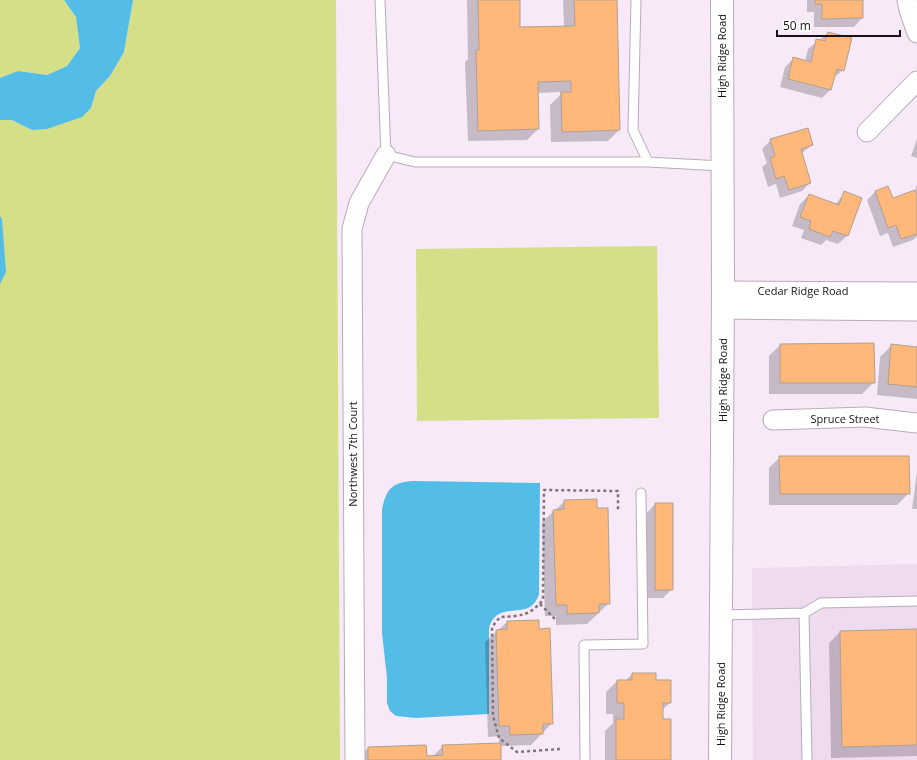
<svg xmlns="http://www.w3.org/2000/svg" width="917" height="760" font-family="'Open Sans',sans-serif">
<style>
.built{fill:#efdbf0}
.green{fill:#d5df88}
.water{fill:#53bde8}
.shadow{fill:#0003}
.building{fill:#ffb879;stroke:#afa093}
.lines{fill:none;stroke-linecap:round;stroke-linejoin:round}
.service-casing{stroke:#b9abb9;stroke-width:11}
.minor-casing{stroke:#b9abb9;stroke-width:21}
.tertiary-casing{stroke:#b9abb9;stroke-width:24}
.path{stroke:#7d747d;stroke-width:2.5;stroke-dasharray:3 3;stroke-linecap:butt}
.service{stroke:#fff;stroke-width:9}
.minor{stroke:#fff;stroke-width:19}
.tertiary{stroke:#fff;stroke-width:22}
.labels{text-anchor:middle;stroke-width:3;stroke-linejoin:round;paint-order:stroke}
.street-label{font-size:11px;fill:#181318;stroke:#fff}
</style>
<rect width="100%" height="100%" fill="#f8e9f8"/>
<path class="built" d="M917,564V760H753L752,568Z"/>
<path class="green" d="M0,0H64L76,17L80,48L67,66L47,75L18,71L0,78Z
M133,0H336L340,760H0V120H12L32,130L91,108L96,91L110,76L124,52Z
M657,246L659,418L417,421L416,249Z"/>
<path class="water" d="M64,0H133L124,52L110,76L96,91L91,108L82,117L47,129L32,130L12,120H0V78L18,71L47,75L67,66L80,48L76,17Z
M0,216L2,219L6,272L0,284Z
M414,481L540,483L539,594C530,624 498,597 489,628V714L416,718L396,716L390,711L387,703V678L382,633V510C386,489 392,482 414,481Z"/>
<path class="shadow" d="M467,0H519V28L564,27L563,0H616L619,130L608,141L551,142L550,105L560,95V92L537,93L538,129L527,140L468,141L465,62L468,59Z
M807,0L862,1V18L854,27H814V12H807Z
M828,33L843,70L833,78L831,89L822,98L780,87L785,67L794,58L805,61L808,49Z
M917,139V158L911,156Z
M771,140L812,145L801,154L810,183L802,191L780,198L776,184L768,187L762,167L767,163L762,149Z
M917,184V194L915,193L917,198V236L913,240L893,247L888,233L880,236L867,200L875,192L893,199L915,191Z
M845,192L847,236L838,244L826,240L821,245L801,238L804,230L792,226L800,204L809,195L835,205Z
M780,345L874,382L862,394H769V356Z
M892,345L917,348V399L877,395L880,357Z
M780,457L909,493L897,505H769V468Z
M917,472V509H912Z
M565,501L609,603L587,624L556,625V616H545L542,522Z
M655,504L672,589L663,598H647V513Z
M538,621L552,723L531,745L500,746V760H357L368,748L426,757H432L443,746L499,744V736L488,737L485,642L507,622Z
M917,630V756L831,758L829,643L840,632Z
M632,674H655V681L670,703L662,710L670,760H605V731L613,723V714H606V692L617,681H625Z"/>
<path class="building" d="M478,0H520V27L575,26L574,0H617L620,130L562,132L561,92H571V81L538,82L539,129L478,131L476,50H479Z
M815,0H863V18L822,19V4H815Z
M828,32L852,38L844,71L837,69L831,90L788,79L793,57L811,62L816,39L825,41Z
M808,128L813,145L801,149L811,183L789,190L784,176L776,179L770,158L775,156L770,139Z
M888,186L893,198L915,190L917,195V234L901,239L896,225L888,228L875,191Z
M844,191L862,198L848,236L833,231L830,237L809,229L811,221L800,217L809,194L839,205Z
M874,343L875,383H780V344Z
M891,344L917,347V387L888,384Z
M779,456H909L910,494H780Z
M597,499V508H608L610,604H599V613L567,614V605H556L553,510L564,509V500Z
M655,503H673V590H655Z
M539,620V629L550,628L553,724H543V734L510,735V726H499L496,630L507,629V621Z
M917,629V745L842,747L840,631Z
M632,673H656V680H671V703H663V719H671V760H616V719H624V703H617V680H632Z
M501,743V760H368V747L426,745L427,756L443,755L442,745Z"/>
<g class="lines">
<defs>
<path id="service" d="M380,0L386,155L415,162H648L722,166
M636,0L633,130L648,162
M804,613L821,603L917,601
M721,615L804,613L807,760
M585,760L584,645L643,644L641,493"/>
<path id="minor" d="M907,0L909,10L917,33
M867,132L917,81
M723,291L917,292
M723,309L917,311
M773,420L865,417L917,423
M355,760L352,229L359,203L386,155"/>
<path id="tertiary" d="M720,760L723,291L722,0"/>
</defs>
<use href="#service" class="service-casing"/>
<use href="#minor" class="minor-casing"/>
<use href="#tertiary" class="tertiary-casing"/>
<path class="path" d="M540,604L557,621
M560,749L517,752L499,738L493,716L492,627L500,617C521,616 529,616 543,600L544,490L618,491V512"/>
<use href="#service" class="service"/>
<use href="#minor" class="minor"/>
<use href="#tertiary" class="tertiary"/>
</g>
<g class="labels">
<g class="street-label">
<text transform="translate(722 56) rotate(-90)" y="4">High Ridge Road</text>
<text x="803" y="295">Cedar Ridge Road</text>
<text transform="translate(723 380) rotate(-90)" y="4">High Ridge Road</text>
<text x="845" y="423">Spruce Street</text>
<text transform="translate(353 454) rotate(-90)" y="4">Northwest 7th Court</text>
<text transform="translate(721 704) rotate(-90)" y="4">High Ridge Road</text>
</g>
</g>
<path d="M777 30v6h123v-6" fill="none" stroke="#181318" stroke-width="2"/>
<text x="783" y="30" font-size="12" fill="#181318" stroke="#ffffff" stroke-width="3" paint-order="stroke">50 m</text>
</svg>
